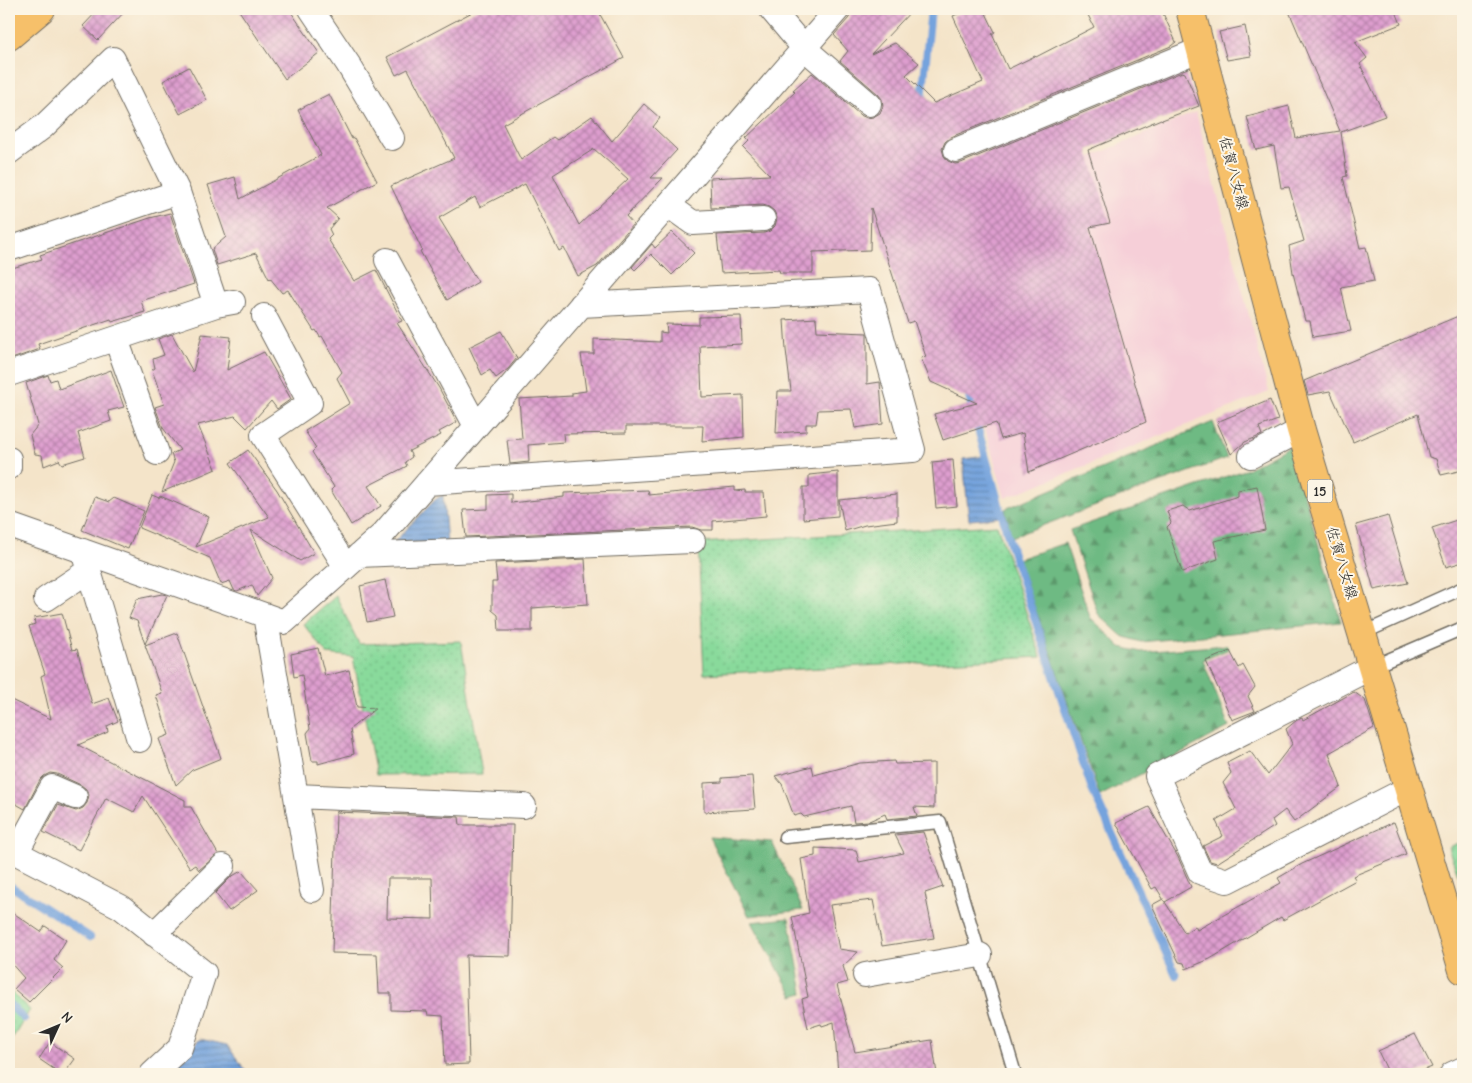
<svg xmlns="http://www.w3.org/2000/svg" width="1472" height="1083" font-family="'Comic Neue','Klee One',sans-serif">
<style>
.built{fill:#f6cfd8}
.grass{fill:url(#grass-dots);stroke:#5a8263}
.forest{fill:url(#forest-firs);stroke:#4c7257}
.garden{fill:url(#garden-furrows);stroke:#5a8263}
.water{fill:url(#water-rules);stroke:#506784}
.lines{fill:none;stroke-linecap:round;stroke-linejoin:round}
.stream{stroke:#74a3dd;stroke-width:8}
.building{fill:url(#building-cross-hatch);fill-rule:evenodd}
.lane-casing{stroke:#716c62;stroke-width:15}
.street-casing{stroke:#716c62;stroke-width:26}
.primary-casing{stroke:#716c62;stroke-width:30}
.highway-casing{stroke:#716c62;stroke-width:30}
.lane{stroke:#fff;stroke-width:12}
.street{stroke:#fff;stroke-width:24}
.primary{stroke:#f6c06b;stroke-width:28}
.highway{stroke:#f6c06b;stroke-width:28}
.labels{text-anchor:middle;stroke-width:4;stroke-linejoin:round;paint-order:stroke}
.shield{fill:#fcf5e5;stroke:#6a6863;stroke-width:1}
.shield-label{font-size:14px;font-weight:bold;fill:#2b2b2b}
.street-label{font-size:15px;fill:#2b2b2b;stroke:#fcf5e5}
</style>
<defs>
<pattern id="grass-dots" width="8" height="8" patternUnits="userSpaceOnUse" patternTransform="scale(1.25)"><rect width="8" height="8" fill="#89da9b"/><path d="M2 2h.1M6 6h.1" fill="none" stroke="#76bb86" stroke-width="1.8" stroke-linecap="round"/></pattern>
<pattern id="forest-firs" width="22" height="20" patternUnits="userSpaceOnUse" patternTransform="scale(1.25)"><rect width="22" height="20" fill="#6eba83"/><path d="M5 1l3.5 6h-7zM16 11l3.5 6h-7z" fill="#5b976b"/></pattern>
<pattern id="garden-furrows" width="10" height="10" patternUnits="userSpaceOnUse" patternTransform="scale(1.25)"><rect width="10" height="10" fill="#89da9b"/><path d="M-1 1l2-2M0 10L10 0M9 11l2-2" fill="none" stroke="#76bb86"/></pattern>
<pattern id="water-rules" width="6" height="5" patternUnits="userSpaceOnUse" patternTransform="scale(1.25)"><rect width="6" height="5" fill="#74a3dd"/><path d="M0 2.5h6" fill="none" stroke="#5f85b3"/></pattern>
<pattern id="building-cross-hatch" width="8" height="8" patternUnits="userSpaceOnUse" patternTransform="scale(1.25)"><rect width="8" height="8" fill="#de9ecf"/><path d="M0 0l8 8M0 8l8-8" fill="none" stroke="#b481a8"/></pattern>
</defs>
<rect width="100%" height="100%" fill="#fcf5e5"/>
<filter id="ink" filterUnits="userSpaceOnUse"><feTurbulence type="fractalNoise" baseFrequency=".02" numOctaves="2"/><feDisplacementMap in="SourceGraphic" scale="10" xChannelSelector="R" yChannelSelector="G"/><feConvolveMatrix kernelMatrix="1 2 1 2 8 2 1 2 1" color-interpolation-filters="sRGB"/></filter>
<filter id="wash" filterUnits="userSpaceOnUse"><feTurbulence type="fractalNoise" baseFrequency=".0096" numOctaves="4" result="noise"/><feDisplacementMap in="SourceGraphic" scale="20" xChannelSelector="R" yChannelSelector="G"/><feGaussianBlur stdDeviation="1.12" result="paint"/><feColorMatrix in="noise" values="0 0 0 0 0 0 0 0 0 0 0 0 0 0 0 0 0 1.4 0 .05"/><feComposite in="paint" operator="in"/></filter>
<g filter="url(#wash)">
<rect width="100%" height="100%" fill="#f4e4c9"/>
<path class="built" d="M1196,112L1269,392L1005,498L924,217L1037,180Z"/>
<path class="grass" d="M997,525L1041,657L704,674L698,543Z
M336,596L359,644L461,641L482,774L376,775L353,657L327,654L303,624Z
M9,990L30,1010L9,1044Z"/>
<path class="forest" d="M1213,422L1227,458L1011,537L1005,509Z
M1290,446L1341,622L1141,642L1122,636L1098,614L1070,530L1245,470Z
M1065,543L1090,617L1121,647L1141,652L1227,645L1229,649L1203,660L1229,727L1100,796L1018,559Z
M709,837L772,842L803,910L749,916Z
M789,918L803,993L793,996L752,922Z"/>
<path class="garden" d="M1463,841V888L1448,847Z"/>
<path class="water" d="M986,456L1003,517L969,520L963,459Z
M443,495L447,543H393L435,500Z
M200,1039L227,1045L248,1074H166L193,1049L195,1044Z"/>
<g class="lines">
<path class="stream" d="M922,100L931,9
M967,390L1013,554L1092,789L1176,975
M9,885L90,937
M9,1004L24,1019"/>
</g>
<g id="blocks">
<path class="building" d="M99,9H127L98,40L83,26Z
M238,9H289L319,53L285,79Z
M478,9H597L624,58L503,124L521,160L553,137L557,140L592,116L612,141L644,104L660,118L653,127L677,150L651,178H663L626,216L633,224L597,266L578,276L564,248L559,251L525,184L480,207L475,197L439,218L478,282L447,300L420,251L422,250L391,186L454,158L408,69L396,75L387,57ZM594,149L628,179L579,225L553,175Z
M851,9H913L871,54L895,43L919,63L906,75L934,103L983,82L953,16L969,9H984L995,32L992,34L1008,69L1035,56L1036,57L1094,27L1085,9H1161L1176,42L1171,46L951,137L945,142L942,149L944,156L948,161L955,164L961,163L1182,72L1185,73L1199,106L1162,120L1161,119L1088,150L1110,223L1090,227L1146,422L1029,472L1023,433L1001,439L996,423L943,440L934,414L977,403L931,382L921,358L926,357L914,321L908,323L871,208L870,250L813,252V273H780L779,270L721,273L717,235L764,233L770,231L775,226L777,218L774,211L769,207L763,205L711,208L710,178L770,175L743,147L749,141L746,138L795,92L793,90L812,73L860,115L867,118L873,117L880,113L883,106L882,99L878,94L840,61L848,51L834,35L849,18Z
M1288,9H1395L1401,24L1355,42L1367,58L1360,64L1385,116L1341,132L1347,176L1343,177L1360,248L1366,247L1374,281L1341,287L1351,331L1313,337L1310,321H1305L1293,273L1289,246L1304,241L1289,187L1281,188L1274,146L1256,150L1247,117L1289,106L1296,138L1340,131Z
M1245,26L1251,56L1227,60L1219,32Z
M189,67L207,100L180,114L163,81Z
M329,94L352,139L354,138L377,181L327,208L338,218L329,229L332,235L328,239L354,281L376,270L402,321L397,323L439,388L457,422L439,432L441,435L409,451L412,457L405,462L407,466L368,486L381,506L351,525L331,490L334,487L312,452L316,448L305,431L350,403L337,378L342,372L322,336L320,337L316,330L314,331L288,290L282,293L270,278L269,279L256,253L217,265L212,249L226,237L208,185L235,177L240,199L321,155L298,110Z
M170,213L194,284L141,301L145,312L112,322L111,319L38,344L40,349L9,360V269L42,259L40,255L150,218Z
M672,232L694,253L672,275L651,254L635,270L632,267L652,244L655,248Z
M1463,314V470L1441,475L1436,459L1429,457L1418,414L1353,442L1330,391L1308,395L1304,381Z
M741,316L742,344L700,346L702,397L743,395L744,437L702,441L703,426H626V433L563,434L564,442L528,445L529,462L510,464L507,440L522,439L519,399L572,396V393L586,391L581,354H594V339L660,342V332L667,333L666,324L699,325V317Z
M816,318L817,331L867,333V384L880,382L883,424L855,428L851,409L818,410L816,424H806V431L776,433L778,391H791L786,350L784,320Z
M501,331L517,358L508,369L496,378L490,370L482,375L469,347Z
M172,334L193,372L202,334L231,337L227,370L264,352L291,399L277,409L271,401L247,428L235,416L198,425L216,469L162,492L174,462L171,454L180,450L163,428L155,407L164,404L152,370L155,368L153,359L164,355L158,339Z
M111,370L124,407L108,411L111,421L78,433L85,457L62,464L59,460L44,466L42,455L35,454L30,435L38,425L26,383L48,375L50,381L56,379L59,389Z
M1270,400L1278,420L1259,427L1262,435L1245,442L1231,454L1217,422Z
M248,450L277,490L314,553L300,561L251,530L272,578L257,596L252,585L237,591L234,590L230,581L221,584L210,558L139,528L152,495L159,498L160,496L209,517L196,547L269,517L230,463Z
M953,460L957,506L936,508L932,462Z
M838,472V516L803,519V487H809V475Z
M1257,486L1265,530L1214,541L1218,559L1182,572L1167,527L1171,523L1167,511L1183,506L1190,511L1238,496V490Z
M735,487V491L745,490V492H764L766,516L713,521V530H701L692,527L466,537L463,510L488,509V495L511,494V503L564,497V493L648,490L649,495Z
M897,494V521L865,525L845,531L839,500Z
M95,497L109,502L114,498L144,511L128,549L82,530Z
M1388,516L1408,583L1374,590L1356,525Z
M1463,518V562L1446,567L1432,528Z
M585,559L588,604L532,608V631H499L498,615L492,610V582H497L495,563Z
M385,580L393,617L367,622L360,586Z
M162,594L167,595L145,644L137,621L129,618L137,599Z
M62,613L72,650L77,649L92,704L109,698L118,721L107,726L108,732L78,745L185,800V807H191L218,854L199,870L195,865L190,868L143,796L134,812L106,798L79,850L43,832L58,805L76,811L83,808L87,803L89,795L86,789L81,785L57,774L50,773L44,776L40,780L25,809L9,800V699L51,719L41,676L45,674L29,626L35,624L34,618Z
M177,633L221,758L192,770L176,785L159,739L169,735L156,695L162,693L145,645Z
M318,648L325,676L349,670L357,707L376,708L350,729L354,754L318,764V761H312L307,733L310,729L302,675L294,677L291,654Z
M1230,651L1239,668L1243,665L1255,687L1248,696L1255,711L1232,720L1206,661Z
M1354,692L1365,700L1374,728L1329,753L1341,787L1294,822L1285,810L1272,820L1275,826L1217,863L1210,861L1203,846L1223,836L1216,821L1236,809L1223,783L1231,773L1227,763L1250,751L1268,775L1292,744L1286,729L1297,720L1302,718L1303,720Z
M894,761L895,764L934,763V808L914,807L917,816L887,819L885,814L869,821L854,822L851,806L804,817L801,814L794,816L782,784L775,776L812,766L814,775L860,763Z
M752,776L755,809L704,812V783L722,782V778Z
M1149,807L1178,857L1191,887L1165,902L1156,887L1152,889L1116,823Z
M336,812L459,817L460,825H513L510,956L466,955L469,1064L445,1065L443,1016L428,1015L427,1011L391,1010V993H379L377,954L332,953ZM388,878H432L433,919L387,918Z
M1394,822L1406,854L1353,876L1356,880L1283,920L1281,917L1210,959L1186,969L1184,963L1179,962L1152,905L1163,899L1185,933L1195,926L1197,930L1281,883L1278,878L1302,864Z
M923,832L943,887L925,893L934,938L882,946L873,900L830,905L839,949L858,952L843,966L848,982L837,985L855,1052L932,1040L937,1074H838L834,1022L822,1026L821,1024L808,1028L802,999L808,997L792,917L809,913L801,859L815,856V848L856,850L859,862L904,853L895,835Z
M241,871L258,890L229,911L215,893L231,877Z
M9,910L41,932L45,926L66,940L54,960L63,968L29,1002L14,989L24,978L9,961Z
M1415,1034L1432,1067L1414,1074H1389L1378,1051Z
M50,1042L75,1059L64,1074H61L39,1059Z"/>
</g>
</g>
<g filter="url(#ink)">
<use href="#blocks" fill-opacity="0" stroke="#716c62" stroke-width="1"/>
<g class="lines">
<defs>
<path id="lane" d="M1363,633L1463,588
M1372,667L1463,628
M785,837L940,822L1015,1074"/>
<path id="street" d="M311,9L348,64L392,138
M771,9L804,48L869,104
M956,150L1201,49
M9,152L44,126L113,59L178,192
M668,205L693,223L763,219
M9,249L178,192L216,305
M387,260L476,426
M264,316L310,403L263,435L346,567
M116,339L157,453
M9,374L216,305L233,302
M1251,456L1301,430
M9,459V467
M427,483L913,450L869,290L581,305
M9,525L284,622L383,534L838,9
M83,551L139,740
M359,555L693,541
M46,599L88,571
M265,615L312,890
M1372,667L1157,776L1200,872L1227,881L1409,788
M296,796L524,806
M9,849L121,907L204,973L180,1048L152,1074
M16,853L52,787L75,797
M154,934L223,866
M865,975L980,955
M1452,1074L1463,1069"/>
<path id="primary" d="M1190,9L1301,430L1463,970"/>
<path id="highway" d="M9,36L41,9"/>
</defs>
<use href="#lane" class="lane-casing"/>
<use href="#street" class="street-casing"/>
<use href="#primary" class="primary-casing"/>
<use href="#highway" class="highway-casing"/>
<use href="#lane" class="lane"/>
<use href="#street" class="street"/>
<use href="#primary" class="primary"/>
<use href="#highway" class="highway"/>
</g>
</g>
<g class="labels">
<rect class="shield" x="1307.5" y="479.5" width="25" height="23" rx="4"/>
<g class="shield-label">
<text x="1320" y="496">15</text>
</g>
<g class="street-label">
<text transform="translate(1234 173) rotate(75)" y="5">佐賀八女線</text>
<text transform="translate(1342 563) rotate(73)" y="5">佐賀八女線</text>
</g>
</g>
<rect width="1472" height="1083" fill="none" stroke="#fcf5e5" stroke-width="30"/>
<g transform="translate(58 1026) rotate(46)" stroke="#fcf5e5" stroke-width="4" paint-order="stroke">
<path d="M0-4L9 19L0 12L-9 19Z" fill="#2b2b2b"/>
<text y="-8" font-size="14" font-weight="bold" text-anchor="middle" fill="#2b2b2b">N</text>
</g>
</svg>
